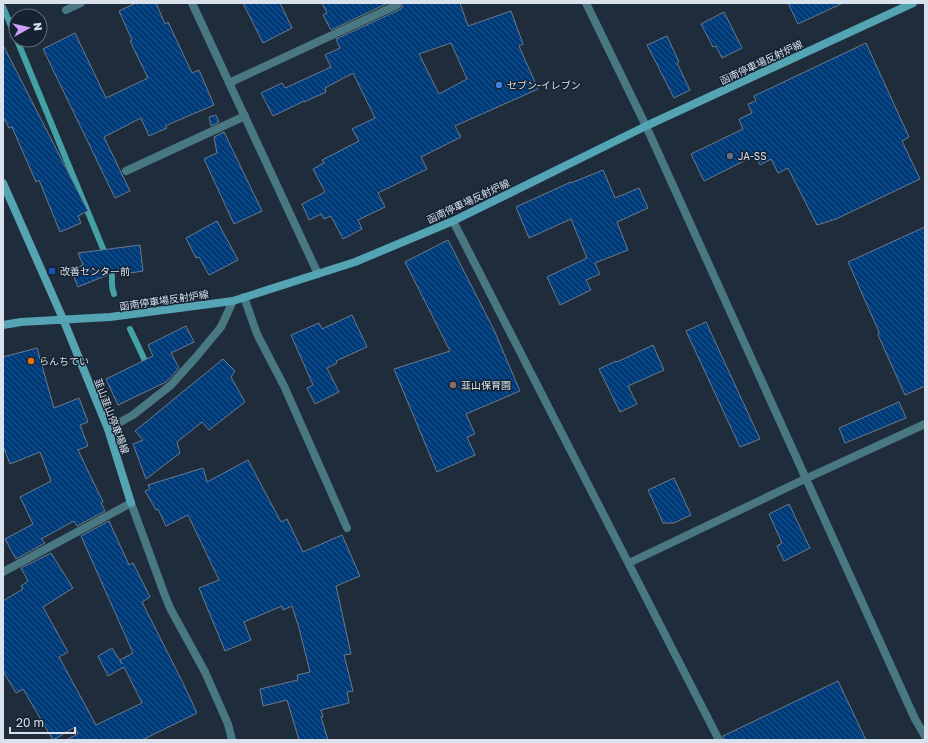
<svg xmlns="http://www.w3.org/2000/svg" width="928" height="743" font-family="'Golos Text','Noto Sans JP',sans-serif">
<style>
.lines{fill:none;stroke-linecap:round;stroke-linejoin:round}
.stream{stroke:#44a2a6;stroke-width:6}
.building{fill:url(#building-back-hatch);stroke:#6b7a8e;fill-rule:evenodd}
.service{stroke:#497882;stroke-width:8}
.minor{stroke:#497882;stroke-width:8}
.tertiary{stroke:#497882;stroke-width:8}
.secondary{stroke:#54a4b3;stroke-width:8}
.shop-dot{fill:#3f7fe0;stroke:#152232;stroke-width:1.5}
.service-dot{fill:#5c6f8a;stroke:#152232;stroke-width:1.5}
.transit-dot{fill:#1a4fb4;stroke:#152232;stroke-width:1.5}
.food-dot{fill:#e8710a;stroke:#152232;stroke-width:1.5}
.education-dot{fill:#8d6e63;stroke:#152232;stroke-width:1.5}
.labels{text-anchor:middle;stroke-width:3;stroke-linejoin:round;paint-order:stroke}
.street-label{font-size:10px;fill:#d8e1ec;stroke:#152232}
.poi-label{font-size:10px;fill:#d8e1ec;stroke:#152232;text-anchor:start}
</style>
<defs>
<pattern id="building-back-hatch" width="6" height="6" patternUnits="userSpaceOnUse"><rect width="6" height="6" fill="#003b79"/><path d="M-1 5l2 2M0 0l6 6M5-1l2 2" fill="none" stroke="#24578c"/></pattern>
</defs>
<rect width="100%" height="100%" fill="#1f2c3c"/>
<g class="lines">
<path class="stream" d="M3,7L16,38
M17,40L106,256
M110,267C111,270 112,274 112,277C112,284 111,287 114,294
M130,329L148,367"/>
</g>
<path class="building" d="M136,3H156L165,24L168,22L192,73L199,70L214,105L165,126L167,128L149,136L141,118L104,137L130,191L115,198L43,49L75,33L106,98L148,78L130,41L132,40L119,11Z
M243,3H280L292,28L263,43Z
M322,3H388L331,30L323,15L327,13Z
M402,3H460L468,26L511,11L523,44L519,46L538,89L455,126L461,137L421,157L427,169L378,193L385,207L358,220L362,229L343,239L331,216L324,219L321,214L309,220L302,204L325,192L313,169L324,163L322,160L359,141L352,129L375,118L353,73L325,88L326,92L304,102V101L273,116L261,93L282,83L285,88L331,67L325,55L340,48L336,39L399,10L402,8ZM451,43L467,79L439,94L419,54Z
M788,3H843L798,24Z
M724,12L742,48L722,58L716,46L713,47L701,24Z
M667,36L679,62L677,63L690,90L674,98L647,45Z
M866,43L909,137L902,141L920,179L836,219L817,225L788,168L778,173L771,159L760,165L756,155L704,181L691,154L743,129L739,119L752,113L748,104L756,101L754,96Z
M3,45L88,211L78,216L81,223L60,232L39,180L36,182L12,127L9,128L3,116Z
M216,115L219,122L211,126L209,117Z
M224,132L262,211L234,224L204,159L217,153L214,137Z
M603,170L615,198L639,188L648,208L617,222L628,250L595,263L600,274L586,280L591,290L560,305L547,277L587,258L571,219L529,238L516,207L571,182V183Z
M217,221L238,260L209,275L199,257L196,258L186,238Z
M925,227V386L905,395L878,335L879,332L848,262Z
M448,240L494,330L520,391L466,414L475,434L467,437L475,455L437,472L394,369L450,351L405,262Z
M140,245L143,271L124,274V268L78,287L71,270L83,265L78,253Z
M352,315L367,347L336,361L337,363L327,368L339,392L315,404L307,388L313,385L291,335L319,323L322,329Z
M706,322L760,439L740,447L686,331Z
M186,326L194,342L171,353L179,368L166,382L118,405L106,379L153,356L148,345Z
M653,345L664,370L628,386L637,404L620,412L599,369L616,361L617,362Z
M37,348L54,408L79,398L88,422L80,425L88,446L78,450L103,502L101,503L105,511L77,526L74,521L41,539L45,543L16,559L5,539L33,524L20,497L51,481L40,452L10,464L3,446V357Z
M223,359L235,371L231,377L245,402L209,430L202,422L177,442L180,453L146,479L133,444L143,440L135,431Z
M899,402L906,418L845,443L839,428Z
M248,460L281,522L287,519L303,552L342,535L360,576L336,586L351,654L344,655L353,691L347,692L349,703L321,710L323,717H321L328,740H299L287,700L263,706L260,689L298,680L297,675L310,672L299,628L292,606L283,610L282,606L244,622L251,640L225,651L199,588L219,580L188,515L166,526L158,509L156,510L145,491L150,489L148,485L203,468L207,482Z
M674,478L691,515L674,523H663L648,490Z
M789,504L810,548L784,561L777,546L782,543L769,514Z
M109,521L129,565L133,563L150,597L142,602L183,683L197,713L142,740H66L78,734L75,727L53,740L23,689L16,693L3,671V601L23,589L21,586L28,581L21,568L51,553L73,588L43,607L68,652L59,657L96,725L142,703L124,667L108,676L98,656L112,648L122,664L120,660L133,653L81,536Z
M838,681L866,740H724L723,736Z"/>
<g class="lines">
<path class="service" d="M66,10L81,3
M229,83L397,5
M126,171L245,116"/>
<path class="minor" d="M192,3L318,274
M453,221L719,740
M244,297L257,334L284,386L347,528
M108,429L133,415L171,385L197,356L221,327L233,301
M629,563L805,479L925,424
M3,572L131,503L164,593L170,608L205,672L228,724L232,740"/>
<path class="tertiary" d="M586,3L646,126L915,719L925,736"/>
<path class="secondary" d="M3,183L63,319L108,429L131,503
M3,325L21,322L110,317L233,301L355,262L453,221L646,126L913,3"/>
</g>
<circle class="shop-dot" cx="499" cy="85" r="4"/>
<circle class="service-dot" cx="730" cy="156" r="4"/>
<rect class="transit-dot" x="48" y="267" width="8" height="8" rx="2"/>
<circle class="food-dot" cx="31" cy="361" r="4"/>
<circle class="education-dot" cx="453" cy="385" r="4"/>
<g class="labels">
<g class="street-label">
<text transform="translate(761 62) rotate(-25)" y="4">函南停車場反射炉線</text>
<text transform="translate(468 201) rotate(-25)" y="4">函南停車場反射炉線</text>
<text transform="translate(164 300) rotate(-8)" y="4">函南停車場反射炉線</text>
<text transform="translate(112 416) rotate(69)" y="4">韮山韮山停車場線</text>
</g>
<g class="poi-label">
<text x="507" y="89">セブン-イレブン</text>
<text x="738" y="160">JA-SS</text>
<text x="60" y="275">改善センター前</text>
<text x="39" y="365">らんちてい</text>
<text x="461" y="389">韮山保育園</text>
</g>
</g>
<rect width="928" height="743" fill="none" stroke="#d8e1ec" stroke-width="8"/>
<g transform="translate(28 28) rotate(82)"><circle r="19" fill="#152232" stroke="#636e7c"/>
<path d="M0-3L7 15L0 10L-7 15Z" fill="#d09dfe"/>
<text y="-6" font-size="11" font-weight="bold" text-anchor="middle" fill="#d8e1ec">N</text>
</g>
<path d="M10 727v6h65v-6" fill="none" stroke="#d8e1ec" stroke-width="2"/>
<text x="16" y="727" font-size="12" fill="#d8e1ec" stroke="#152232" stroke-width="3" paint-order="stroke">20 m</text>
</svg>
